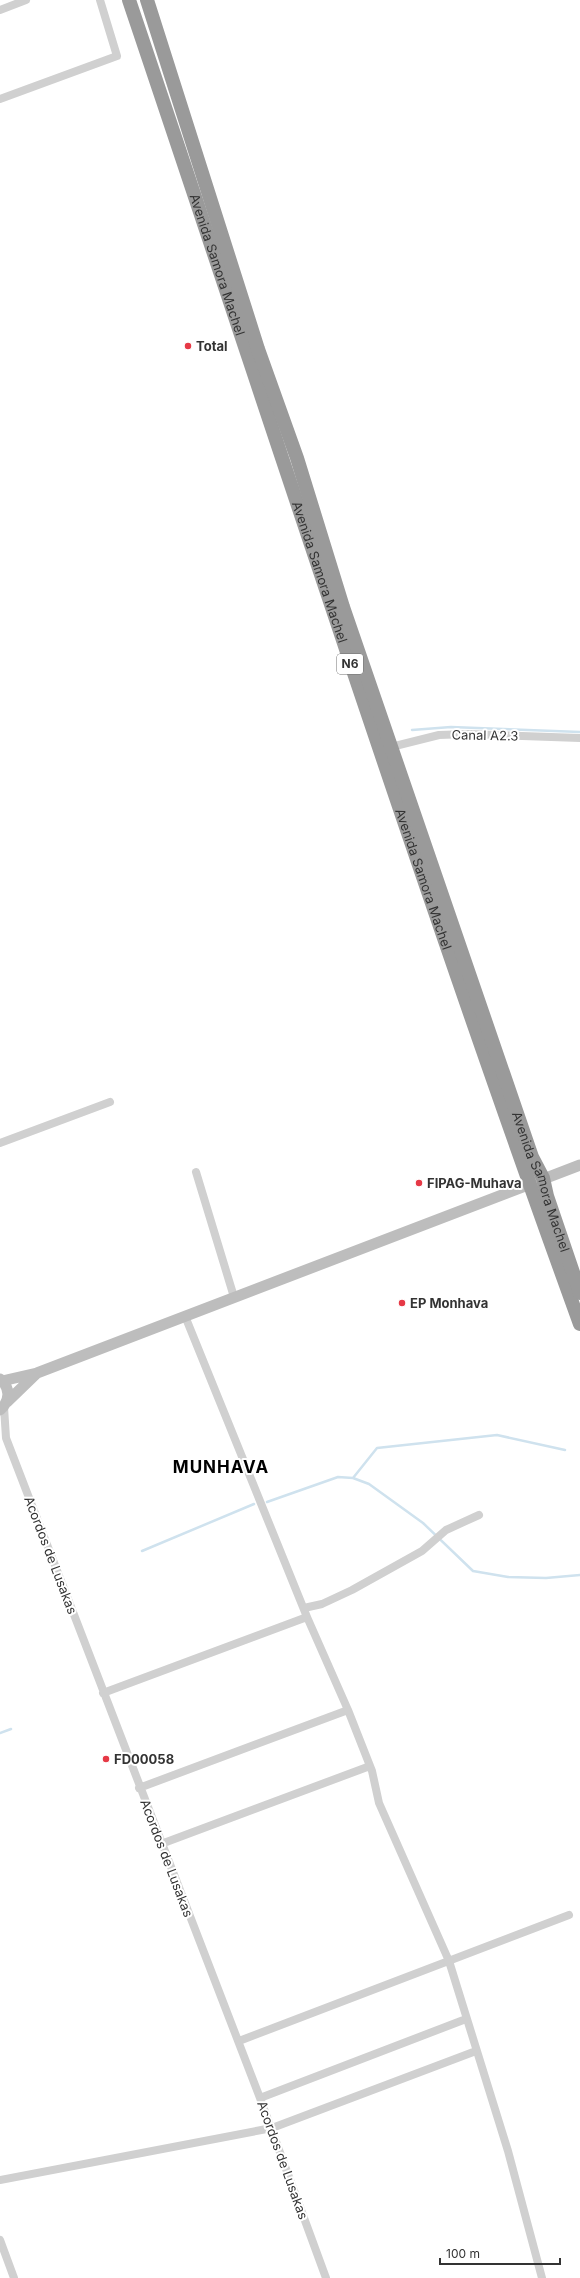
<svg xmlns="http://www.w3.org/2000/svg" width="580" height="2278" font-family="Inter,sans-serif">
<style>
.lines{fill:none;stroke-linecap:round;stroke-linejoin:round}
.stream{stroke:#cfe2ee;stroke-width:2.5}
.street{stroke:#d0d0d0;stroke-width:8}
.secondary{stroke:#bdbdbd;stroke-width:11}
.highway{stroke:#9a9a9a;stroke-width:14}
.poi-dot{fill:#e63946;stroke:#fff;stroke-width:1.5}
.labels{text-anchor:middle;stroke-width:4;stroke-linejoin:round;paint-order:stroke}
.shield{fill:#fff;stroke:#707070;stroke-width:1}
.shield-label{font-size:12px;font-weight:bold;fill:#333}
.street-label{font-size:13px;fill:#333;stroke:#fff}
.poi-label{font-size:13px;font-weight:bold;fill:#333;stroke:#fff;text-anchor:start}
.district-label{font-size:17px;font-weight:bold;letter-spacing:1px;fill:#000;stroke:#fff}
</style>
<rect width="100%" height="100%" fill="#fff"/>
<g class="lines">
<path class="stream" d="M412,730L451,727L580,732
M353,1478L377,1448L497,1435L565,1450
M267,1502L338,1477L353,1478L369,1484L423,1523L473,1571L508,1577L546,1578L580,1575
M142,1551L254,1504
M0,1733L11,1729"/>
<path class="street" d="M0,10L26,0
M0,99L117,56L100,0
M391,747L439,735L468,734L580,738
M0,1143L110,1102
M196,1172L234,1297
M185,1316L307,1617L348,1710L372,1771L379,1803L449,1961L508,2151L542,2278
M4,1407L6,1438L260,2098L326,2278
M304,1608L322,1604L352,1590L422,1551L446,1530L479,1515
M103,1693L307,1617
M139,1788L348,1710
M161,1844L370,1766
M239,2041L569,1915
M260,2098L466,2019
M0,2180L272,2128L476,2051
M0,2240L14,2278"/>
<path class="secondary" d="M0,1379C11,1388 10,1401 0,1410
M2,1381L37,1373L580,1165
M7,1402L37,1373"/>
<g class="highway">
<path id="s1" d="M129,0C278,442 421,886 580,1324"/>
<path id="s2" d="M147,0L258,349L297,458L343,607L532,1157L543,1178L547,1196L580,1293"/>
</g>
</g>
<g class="poi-dot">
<circle cx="188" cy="346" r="4"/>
<circle cx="419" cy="1183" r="4"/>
<circle cx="402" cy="1303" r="4"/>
<circle cx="106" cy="1759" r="4"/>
</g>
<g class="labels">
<rect class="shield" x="337" y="654" width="26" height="20" rx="3"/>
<g class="shield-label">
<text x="350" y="668">N6</text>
</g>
<g class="street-label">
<text dy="5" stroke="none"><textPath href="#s1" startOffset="279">Avenida Samora Machel</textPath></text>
<text dy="5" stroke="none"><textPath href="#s1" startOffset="603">Avenida Samora Machel</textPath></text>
<text transform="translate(485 735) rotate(1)" y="5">Canal A2.3</text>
<text dy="5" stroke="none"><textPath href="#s1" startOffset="927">Avenida Samora Machel</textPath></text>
<text dy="5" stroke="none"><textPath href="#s2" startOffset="1246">Avenida Samora Machel</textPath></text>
<text transform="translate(51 1555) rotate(69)" y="5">Acordos de Lusakas</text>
<text transform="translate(167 1858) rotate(69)" y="5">Acordos de Lusakas</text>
<text transform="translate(283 2160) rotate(70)" y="5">Acordos de Lusakas</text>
</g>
<g class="poi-label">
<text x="196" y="351">Total</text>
<text x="427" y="1188">FIPAG-Muhava</text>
<text x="410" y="1308">EP Monhava</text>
<text x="114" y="1764">FD00058</text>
</g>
<g class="district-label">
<text x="221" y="1473">MUNHAVA</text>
</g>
</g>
<path d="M440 2258v6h120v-6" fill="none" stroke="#333333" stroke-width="2"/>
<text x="446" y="2258" font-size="12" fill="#333333" stroke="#ffffff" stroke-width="3" paint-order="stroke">100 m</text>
</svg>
